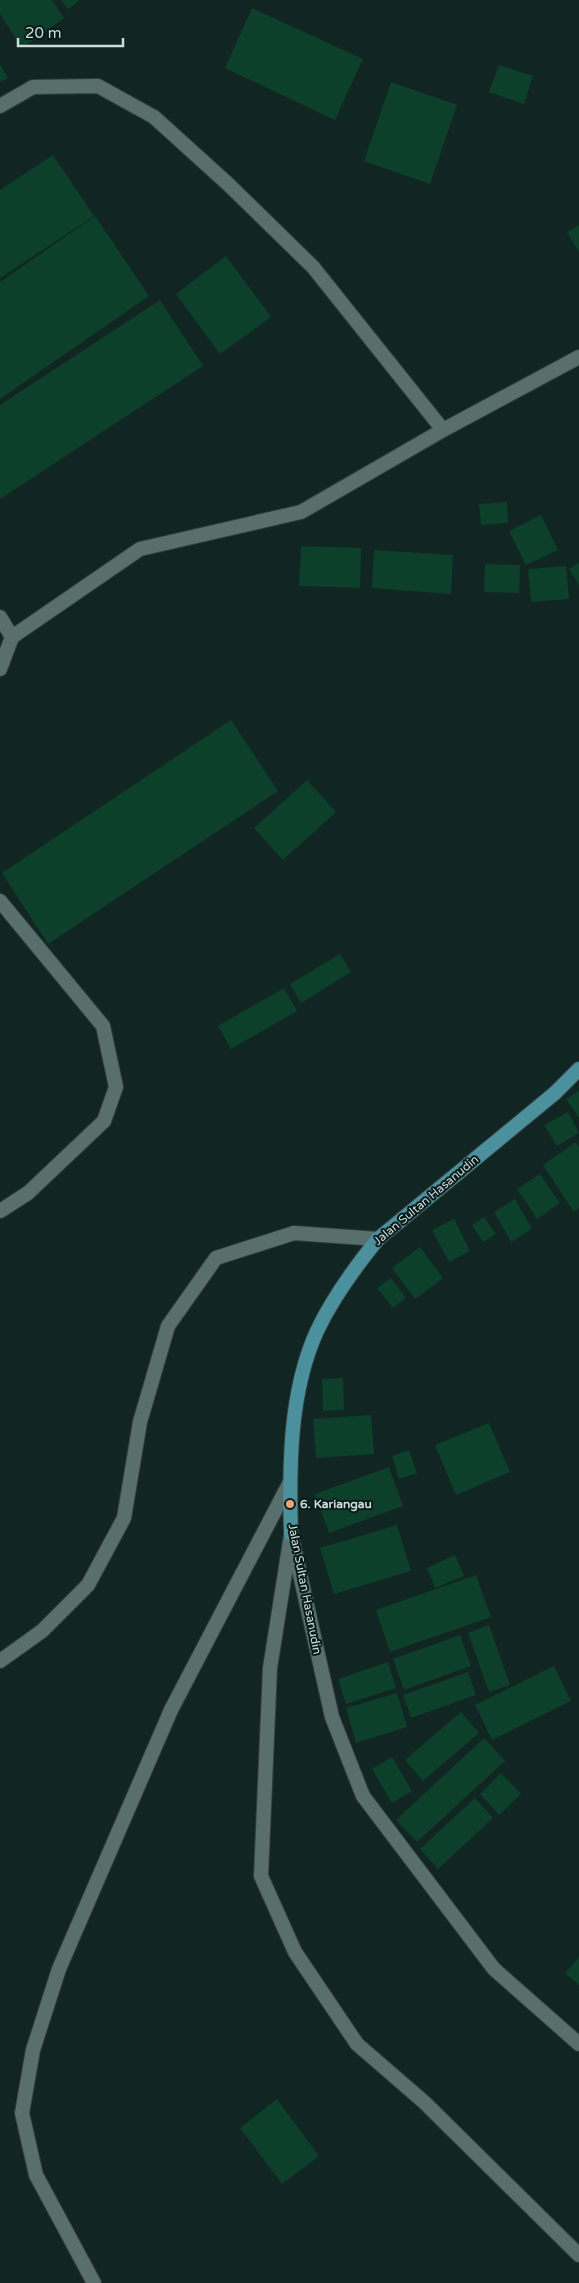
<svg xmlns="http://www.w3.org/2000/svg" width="579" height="2283" font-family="'Varela Round',sans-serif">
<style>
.building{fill:#0c402a}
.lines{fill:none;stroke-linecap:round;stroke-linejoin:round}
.service-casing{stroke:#323f3e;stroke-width:16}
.minor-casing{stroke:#323f3e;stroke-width:16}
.primary-casing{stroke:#323f3e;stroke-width:16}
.service{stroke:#596f6c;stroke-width:14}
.minor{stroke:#596f6c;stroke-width:14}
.primary{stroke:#4b919d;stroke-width:14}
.poi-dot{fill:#efa378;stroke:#071c1a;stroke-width:2}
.labels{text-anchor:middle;stroke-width:4;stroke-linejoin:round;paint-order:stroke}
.street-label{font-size:12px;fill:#cfdbda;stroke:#071c1a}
.poi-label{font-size:12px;font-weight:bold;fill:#cfdbda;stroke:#071c1a;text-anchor:start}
</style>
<rect width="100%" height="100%" fill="#112523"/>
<path class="building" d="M0,0H52L64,18L22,48L0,14Z
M61,0H80L68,9Z
M252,8L363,59L335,120L225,68Z
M0,64L8,78L0,82Z
M499,65L533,76L524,104L489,92Z
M391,82L457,105L430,184L364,161Z
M53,155L94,216L0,278V190Z
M95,216L149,296L0,399V282Z
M579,225V252L567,232Z
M226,256L271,317L220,354L176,294Z
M160,300L203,366L0,499V405Z
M507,502L508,523L481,525L479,504Z
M541,515L558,550L526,565L509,531Z
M301,546L361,548L360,588L299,586Z
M374,550L453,555L451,594L372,588Z
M579,563V585L569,569Z
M485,564L520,565L519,593L484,592Z
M566,566L569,599L531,602L528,569Z
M231,720L278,791L48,944L2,873Z
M307,780L336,812L283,860L254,828Z
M340,954L351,972L301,1003L290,984Z
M284,988L297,1011L231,1049L218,1026Z
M579,1091V1118L566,1099Z
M568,1112L579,1133L557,1146L544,1125Z
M576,1142L579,1147V1208L574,1212L543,1165Z
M540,1174L560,1203L537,1219L517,1189Z
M515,1199L532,1229L511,1242L494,1212Z
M484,1217L496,1234L483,1242L472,1225Z
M454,1219L470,1251L449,1262L432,1230Z
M420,1247L443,1278L415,1299L392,1268Z
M391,1278L406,1298L393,1308L377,1288Z
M343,1378L344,1410L323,1411L322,1379Z
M371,1415L374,1454L316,1458L313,1419Z
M489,1423L510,1472L456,1495L435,1445Z
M409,1450L417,1473L399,1479L392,1456Z
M389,1467L403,1506L329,1533L315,1494Z
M397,1525L411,1571L334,1594L320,1548Z
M455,1555L464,1576L435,1588L427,1568Z
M476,1575L491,1617L390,1652L376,1610Z
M489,1625L510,1685L489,1692L468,1633Z
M460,1635L471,1666L404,1690L393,1659Z
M388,1662L396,1688L346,1704L338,1679Z
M554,1666L571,1701L492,1740L475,1705Z
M468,1672L476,1695L411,1718L403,1695Z
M397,1693L407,1727L356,1743L346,1708Z
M461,1712L479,1733L423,1781L405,1760Z
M484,1738L505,1761L417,1842L396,1820Z
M392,1757L412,1791L392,1803L372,1769Z
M501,1773L521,1794L499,1815L480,1794Z
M475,1798L493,1818L438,1869L420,1849Z
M579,1957V1985L565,1973Z
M277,2099L319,2156L282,2184L240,2128Z"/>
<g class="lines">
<defs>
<path id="service" d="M0,106L33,87L98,86L154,117L228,184L313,267L443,430
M0,617L12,637
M0,669L12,637L140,549L301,512L443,430L579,357
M0,901L103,1026L116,1087L104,1121L28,1193L0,1211
M291,1535L270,1668L261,1876L295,1952L357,2044L424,2102L579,2255
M0,1661L42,1631L88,1585L124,1518L140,1422L168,1326L216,1258L294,1233L378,1239
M94,2283L36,2175L22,2113L33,2050L59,1969L171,1710L289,1484"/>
<path id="minor" d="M291,1534L332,1717L363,1796L494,1969L579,2044"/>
<path id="primary" d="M291,1534C289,1469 289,1392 317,1331C332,1299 356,1266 378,1239L555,1093L579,1069"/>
</defs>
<use href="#service" class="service-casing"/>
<use href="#minor" class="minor-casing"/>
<use href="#primary" class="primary-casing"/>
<use href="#service" class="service"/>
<use href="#minor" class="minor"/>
<use href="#primary" class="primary"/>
</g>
<circle class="poi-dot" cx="290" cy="1504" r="5"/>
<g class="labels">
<g class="street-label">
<text transform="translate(426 1200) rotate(-40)" y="4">Jalan Sultan Hasanudin</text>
<text transform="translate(305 1589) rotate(79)" y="4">Jalan Sultan Hasanudin</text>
</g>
<g class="poi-label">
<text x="300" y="1508">6. Kariangau</text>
</g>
</g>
<path d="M18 38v8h105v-8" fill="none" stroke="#cfdbda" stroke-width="2.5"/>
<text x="25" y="38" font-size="15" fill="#cfdbda" stroke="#071c1a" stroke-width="4" paint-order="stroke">20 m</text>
</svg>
